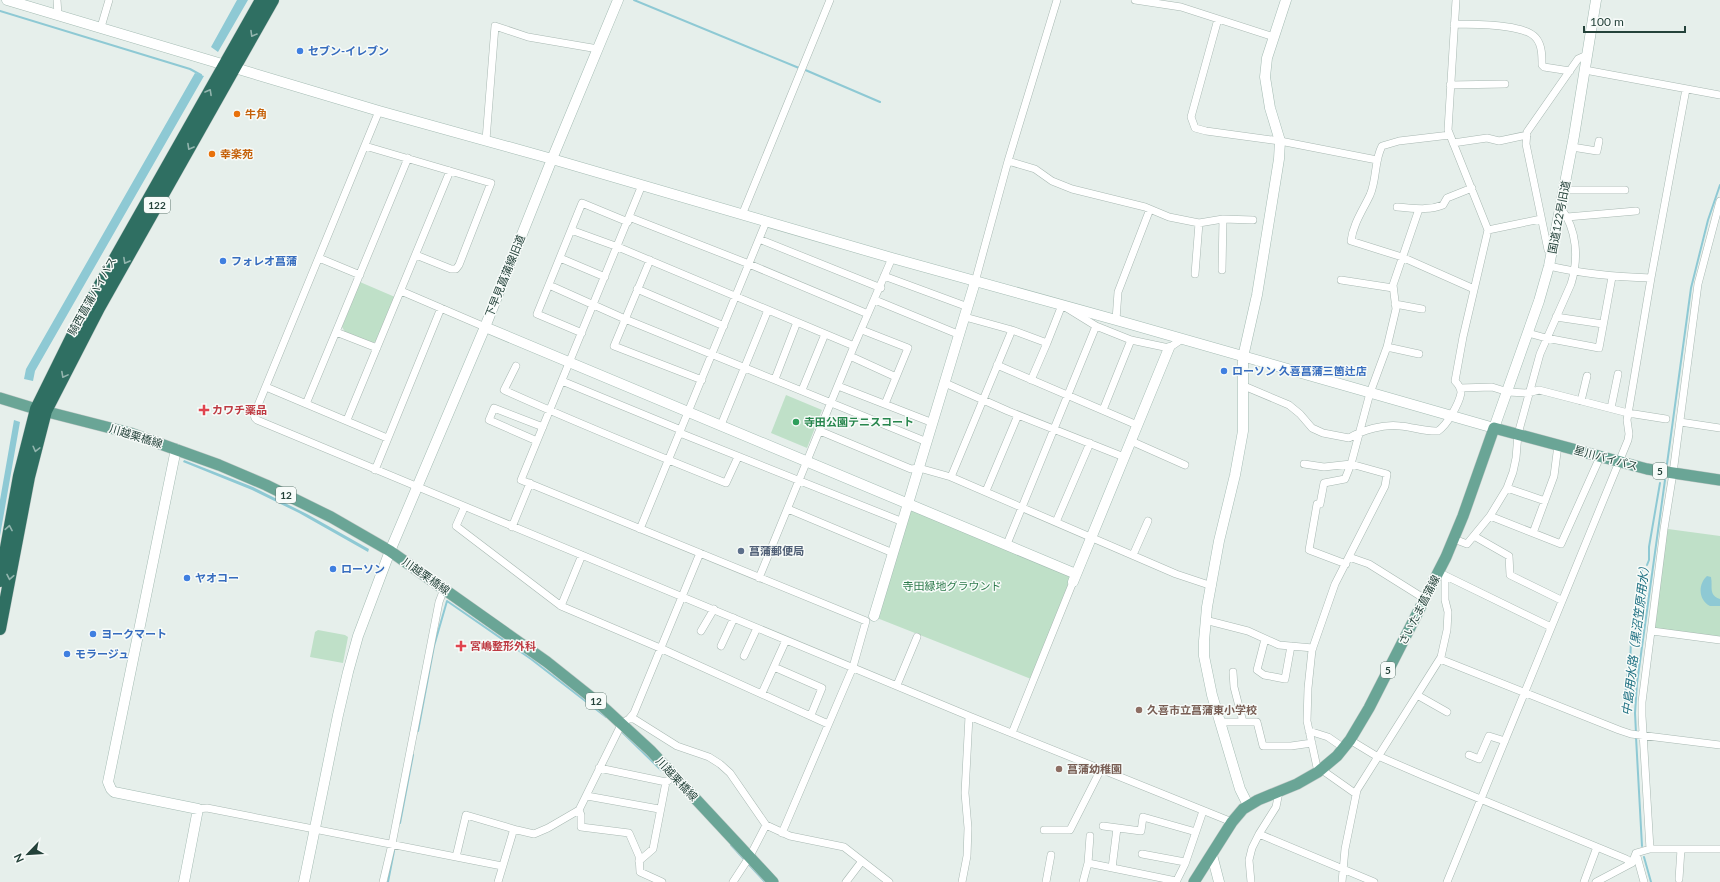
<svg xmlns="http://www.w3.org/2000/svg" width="1720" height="882" font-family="Lato,'Noto Sans JP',sans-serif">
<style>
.green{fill:#bfe0c8}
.water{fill:#8ec9d4}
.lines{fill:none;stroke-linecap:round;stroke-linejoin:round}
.stream{stroke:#8ec9d4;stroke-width:2}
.street-casing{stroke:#a8b8b2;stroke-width:8}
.secondary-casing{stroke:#a4bbb3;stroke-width:11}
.primary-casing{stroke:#c2cac8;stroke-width:12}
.highway-casing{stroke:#c2cac8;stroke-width:13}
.street{stroke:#fff;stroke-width:7}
.secondary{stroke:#fff;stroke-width:10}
.primary{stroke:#6aa596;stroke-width:11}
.highway{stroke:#2f6f62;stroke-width:12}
.oneway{stroke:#93b5ae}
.shop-dot{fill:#3f7fe0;stroke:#f7fbf9;stroke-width:1.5}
.food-dot{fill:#e8710a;stroke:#f7fbf9;stroke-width:1.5}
.health-dot{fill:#e0444e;stroke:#f7fbf9;stroke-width:1.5}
.leisure-dot{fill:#2e9e5b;stroke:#f7fbf9;stroke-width:1.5}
.service-dot{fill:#5c6f8a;stroke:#f7fbf9;stroke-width:1.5}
.education-dot{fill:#8d6e63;stroke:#f7fbf9;stroke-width:1.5}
.labels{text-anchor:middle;stroke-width:3;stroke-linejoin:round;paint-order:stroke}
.shield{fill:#f7fbf9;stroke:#637a73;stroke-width:1}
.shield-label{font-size:10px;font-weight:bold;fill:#24423a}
.shop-label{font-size:11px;font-weight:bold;fill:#366cbe;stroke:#f7fbf9;text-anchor:start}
.food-label{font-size:11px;font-weight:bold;fill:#c56008;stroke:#f7fbf9;text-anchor:start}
.street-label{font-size:11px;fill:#24423a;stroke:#f7fbf9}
.health-label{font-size:11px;font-weight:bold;fill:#be3a42;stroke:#f7fbf9;text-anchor:start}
.leisure-label{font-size:11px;font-weight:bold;fill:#27864d;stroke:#f7fbf9;text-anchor:start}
.service-label{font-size:11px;font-weight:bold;fill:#4e5e75;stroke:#f7fbf9;text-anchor:start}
.park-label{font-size:11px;fill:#2d7a4b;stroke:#f7fbf9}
.education-label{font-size:11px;font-weight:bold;fill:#785e54;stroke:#f7fbf9;text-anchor:start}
.water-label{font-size:12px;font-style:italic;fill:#1c6f80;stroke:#f7fbf9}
</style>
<rect width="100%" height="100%" fill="#e6efeb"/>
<path class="green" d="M360,282L395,297L376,341L371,344L345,332L342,327Z
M786,395L822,410L807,448L771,433Z
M911,506L1073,575L1031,679L877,618Z
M1668,529L1720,536V638L1656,629L1655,627L1667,530Z
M318,630L345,635L348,637L343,663L310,657L315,632Z"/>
<path class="water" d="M237,0H248L218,52L211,47Z
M195,73L204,76L35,371L33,381L24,379L26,369Z
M14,420L20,422L0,536V500Z
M184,460L253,487L307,514L369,549L368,552L299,513L252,490L183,462Z
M1707,576L1711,577C1713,587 1708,595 1720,599V606H1710C1698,600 1698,584 1707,576Z"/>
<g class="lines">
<path class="stream" d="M634,0L799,68
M0,11L190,69L201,75L200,78
M803,69L880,102
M1667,464L1691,288L1708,220L1720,185
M1647,565L1649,560V547L1660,483
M1625,709L1626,681L1630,665L1631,641L1640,603L1642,569
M418,731L434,646L447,601L531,659L606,717
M621,731L662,771
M1636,733L1635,713L1637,683L1665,480
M1636,737L1642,846
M400,823L413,755
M731,845L765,882
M1644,857L1651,882
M388,882L394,851"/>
<defs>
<path id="street" d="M57,0L58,15
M1135,0L1181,7L1274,37
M1218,19L1191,117L1195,128L1206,131L1280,141L1377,160
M1454,24C1473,25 1524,23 1536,38C1542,45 1542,56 1542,65L1544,67L1570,71
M101,27L109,0
M1585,70L1720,95
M1450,85L1505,84
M379,111L254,415L255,418L257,420L969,716L1232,822
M1450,135L1399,141L1382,146C1374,161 1377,179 1370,195C1363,210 1353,224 1351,241L1402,257L1474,289
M486,140L495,26L528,37L598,49
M1453,143L1487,138L1499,141L1527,135
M365,146L491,183L459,265L456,269H451L416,255
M1572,147L1597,151L1599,141
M1008,161L1035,169L1052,181L1072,189L1145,207L1169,217L1199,223L1223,219L1253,220
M642,185L521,480L866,621L853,667L782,833
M1564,190H1625
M1397,207C1413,208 1428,211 1443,205L1447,198L1472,188
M742,215L830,0
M629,217L749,264L868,314
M1567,217L1636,211
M571,230L618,247L854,346
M1488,230L1541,219
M759,239L881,288
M1552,252L1548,250L1526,144L1527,132L1578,59L1587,55
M319,258L360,275
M560,258L605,277
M650,260L614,346L702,380
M1549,266C1583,274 1616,277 1651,278
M1222,270L1223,219
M1195,274L1199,223
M884,276L968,307
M1341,280L1393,288
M975,282L1008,161L1057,0
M549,285L625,319L927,442
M637,289L724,326
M401,291L485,327
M875,300L960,335
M1395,304L1422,309
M1556,317L1603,324
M1116,320L1118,292L1150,209
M862,330L908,348L885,404
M1012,330L1047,343L1062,305L1096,326L1131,340L1169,348L1182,339
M336,332L377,348
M582,333L537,314L582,203L628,222
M1528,333L1546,338L1599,348L1612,277
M1387,347L1419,354
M850,356L896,377
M997,365L1137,425
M516,366L504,390C577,423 651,453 726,483L738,457
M775,379L797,322
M1031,380L1047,343
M562,381L681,430
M945,383L1008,411L1124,457
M838,386L933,423
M1244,386L1289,405L1300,414L1312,428L1323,433L1349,438C1363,430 1383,424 1400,426C1413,427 1426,432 1438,431C1447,425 1459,404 1461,393C1461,388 1458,384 1455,381L1463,337L1488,230L1448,130L1456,0
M266,387L387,438
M1460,388L1492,387L1508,392L1528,393L1539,390L1628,413L1666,419
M802,390L825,334
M1581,401L1587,376
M306,404L408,158
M1611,408L1618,374
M1103,410L1131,340
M347,420L450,171
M1680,422L1720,428
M721,425L768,310
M820,431L911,469L919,468L951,477L1176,574L1212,586
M680,433L903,522
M537,441L489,420L494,408L543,427
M1131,441L1185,465
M1304,464L1324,467L1351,464L1345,479L1324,483L1320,504H1317L1309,550L1346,564
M375,470L441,308
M951,477L1012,330L965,317
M1507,488L1545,501
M986,491L1018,415
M464,508L456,526L561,606L660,648L828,724
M788,509L893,553
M1490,516L1561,544L1600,457
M1056,522L1090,443
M512,527L530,483
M640,529L766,222
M1533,533L1554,476L1558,445
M1474,536L1509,556L1510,575L1561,600
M1454,539L1467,544L1490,516L1507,488L1513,472L1516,458L1518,434L1540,354L1571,284C1579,258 1577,230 1561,208
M1007,544L1096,326
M1133,555L1148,521
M1349,557L1369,564L1425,599
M1442,574L1551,627
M759,578L854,346L892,258
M561,606L582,555
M1205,620L1248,631L1279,645L1313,648
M701,631L714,609
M1652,631L1720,640
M1265,639L1257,670L1264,675L1285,679L1291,646
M721,646L734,618
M744,656L757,628
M1440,659L1619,730L1631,734L1720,745
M774,667L822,688L811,715
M1233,672L1234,687L1243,722
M897,685L917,637
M762,693L786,640
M1417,695L1447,712
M629,719H634L677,746L709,757L720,764L730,773L766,825L790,836L844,847L889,882
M1220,722H1257L1263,746H1291L1312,743
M1309,731L1328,737L1344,748
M1012,733L1073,582
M1350,740L1378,757
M1469,755L1479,759L1489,736L1505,741
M1378,756L1422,775L1626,859L1632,863
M599,768L666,782L669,780
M1322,770L1356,794
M1318,772L1307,721L1308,688L1312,650L1335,584L1385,486L1387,474L1351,464L1370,393L1387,347L1396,309L1393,285L1419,209
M587,796L659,809
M198,809L207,808L502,866
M579,810L581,815V827L629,833L639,856L640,872L662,882
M1103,826L1141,831L1143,817L1196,832
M1044,830H1070L1101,769
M1259,834L1374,882
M1090,836L1088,863L1176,881
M1650,849L1642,716V702L1664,529L1673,473L1698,284L1720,201
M1636,853L1644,882
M1142,854L1185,862
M456,857L466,815L517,830
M639,861L653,849L666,782
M1112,868L1117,828
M1679,879L1681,849
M383,882L392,844L439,602L444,589
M498,882L513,832L517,830L534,834L548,828L579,810L622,723L629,719L634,713L700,553
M733,882L750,856L766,825
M846,882L862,861
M962,882L967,856L968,828L965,793L969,716
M1046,882L1051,855
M1083,882L1088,863
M1176,882L1185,864L1203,811
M1251,882L1249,860L1252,848L1259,834L1276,807L1279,792
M1342,882L1345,849L1357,790L1441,657L1447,630L1448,612L1445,600V576
M1447,882L1628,440L1629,434L1627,420L1651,278L1686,89
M1584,882L1597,847
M1596,882L1632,863L1636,853L1650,849H1720"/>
<path id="secondary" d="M7,0L379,111L552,159L892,258L1116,320L1494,428L1539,301L1549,266L1574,136L1596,0
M485,327L1076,574
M176,449L108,782L111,789L114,792L198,809L184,882
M1073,582L1169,348
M874,616L975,282
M1248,805L1240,789L1212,695L1204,656V641L1207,607L1219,541L1235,475L1243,431V357L1257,295L1279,159L1280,141L1270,108L1265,77L1267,58L1286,0
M1212,855L1219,882
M304,882L338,715L348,672L358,636L390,551L485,327L552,159L618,0"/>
<path id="primary" d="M0,398L36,409L130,433L219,465L266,485L331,517L390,551L547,662L601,705L651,751L773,882
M1194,882L1232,822L1243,809L1258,800L1297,784L1318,772L1337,756L1350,740L1369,708L1446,557L1463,516L1494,428L1647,469L1720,480"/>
<path id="highway" d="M0,581L19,476L36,409L80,320L261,0
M0,629L29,477L46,411L99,308L273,0"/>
</defs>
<use href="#street" class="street-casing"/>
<use href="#secondary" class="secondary-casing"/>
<use href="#primary" class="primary-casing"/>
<use href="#highway" class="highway-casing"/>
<use href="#street" class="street"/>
<use href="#secondary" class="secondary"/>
<use href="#primary" class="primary"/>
<use href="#highway" class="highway"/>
</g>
<defs><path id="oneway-chevron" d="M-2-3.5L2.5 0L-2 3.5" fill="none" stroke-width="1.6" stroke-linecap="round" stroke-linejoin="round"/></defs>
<g class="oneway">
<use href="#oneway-chevron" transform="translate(253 34) rotate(120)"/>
<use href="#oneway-chevron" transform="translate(209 92) rotate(-61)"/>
<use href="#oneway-chevron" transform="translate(190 147) rotate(119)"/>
<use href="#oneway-chevron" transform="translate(126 261) rotate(119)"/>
<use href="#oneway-chevron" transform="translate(64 375) rotate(118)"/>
<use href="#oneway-chevron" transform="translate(36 449) rotate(104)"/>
<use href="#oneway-chevron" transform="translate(9 528) rotate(-80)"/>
<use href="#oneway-chevron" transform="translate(10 577) rotate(101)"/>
</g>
<g class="shop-dot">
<circle cx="300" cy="51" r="4"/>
<circle cx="223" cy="261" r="4"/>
<circle cx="1224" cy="371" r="4"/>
<circle cx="333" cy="569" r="4"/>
<circle cx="187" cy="578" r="4"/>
<circle cx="93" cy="634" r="4"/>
<circle cx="67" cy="654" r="4"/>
</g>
<g class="food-dot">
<circle cx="237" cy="114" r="4"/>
<circle cx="212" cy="154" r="4"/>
</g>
<g class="health-dot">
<path d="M202 404h4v4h4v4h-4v4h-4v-4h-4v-4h4z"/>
<path d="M459 640h4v4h4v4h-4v4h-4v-4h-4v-4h4z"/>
</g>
<circle class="leisure-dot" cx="796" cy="422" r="4"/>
<circle class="service-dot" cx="741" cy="551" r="4"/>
<g class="education-dot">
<circle cx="1139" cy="710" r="4"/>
<circle cx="1059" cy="769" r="4"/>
</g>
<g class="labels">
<g class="shield">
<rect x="144" y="197" width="26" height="16" rx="3"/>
<rect x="1653" y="463" width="14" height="16" rx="3"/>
<rect x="276" y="487" width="20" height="16" rx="3"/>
<rect x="1381" y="662" width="14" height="16" rx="3"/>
<rect x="586" y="693" width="20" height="16" rx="3"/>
</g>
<g class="shield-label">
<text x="157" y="209">122</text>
<text x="1660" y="475">5</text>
<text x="286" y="499">12</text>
<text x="1388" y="674">5</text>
<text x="596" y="705">12</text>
</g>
<g class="shop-label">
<text x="308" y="55">セブン-イレブン</text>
<text x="231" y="265">フォレオ菖蒲</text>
<text x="1232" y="375">ローソン 久喜菖蒲三箇辻店</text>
<text x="341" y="573">ローソン</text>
<text x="195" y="582">ヤオコー</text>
<text x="101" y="638">ヨークマート</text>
<text x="75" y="658">モラージュ</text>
</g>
<g class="food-label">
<text x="245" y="118">牛角</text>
<text x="220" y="158">幸楽苑</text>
</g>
<g class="street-label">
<text transform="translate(1559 217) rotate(-79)" y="4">国道122号旧道</text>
<text transform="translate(505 276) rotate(-68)" y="4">下早見菖蒲線旧道</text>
<text transform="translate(92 296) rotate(-61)" y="4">騎西菖蒲バイパス</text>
<text transform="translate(136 436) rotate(17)" y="4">川越栗橋線</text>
<text transform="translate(1606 458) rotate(15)" y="4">星川バイパス</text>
<text transform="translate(426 576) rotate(35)" y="4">川越栗橋線</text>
<text transform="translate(1419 610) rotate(-63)" y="4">さいたま菖蒲線</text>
<text transform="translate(677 779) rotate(47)" y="4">川越栗橋線</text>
</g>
<g class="health-label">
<text x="212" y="414">カワチ薬品</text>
<text x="470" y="650">宮嶋整形外科</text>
</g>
<g class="leisure-label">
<text x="804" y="426">寺田公園テニスコート</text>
</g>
<g class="service-label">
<text x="749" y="555">菖蒲郵便局</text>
</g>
<g class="park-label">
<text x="952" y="590">寺田緑地グラウンド</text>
</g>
<g class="education-label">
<text x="1147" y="714">久喜市立菖蒲東小学校</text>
<text x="1067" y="773">菖蒲幼稚園</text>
</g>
<g class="water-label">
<text transform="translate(1636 638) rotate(-83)" y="4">中島用水路（黒沼笠原用水）</text>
</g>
</g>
<g transform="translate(28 854) rotate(245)" stroke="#f7fbf9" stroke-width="3" paint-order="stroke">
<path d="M0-3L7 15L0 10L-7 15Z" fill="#24423a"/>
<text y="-6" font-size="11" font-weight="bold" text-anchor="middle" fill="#24423a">N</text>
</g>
<path d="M1584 26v6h101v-6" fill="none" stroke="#24423a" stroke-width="2"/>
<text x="1590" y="26" font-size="12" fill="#24423a" stroke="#f7fbf9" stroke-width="3" paint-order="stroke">100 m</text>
</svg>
